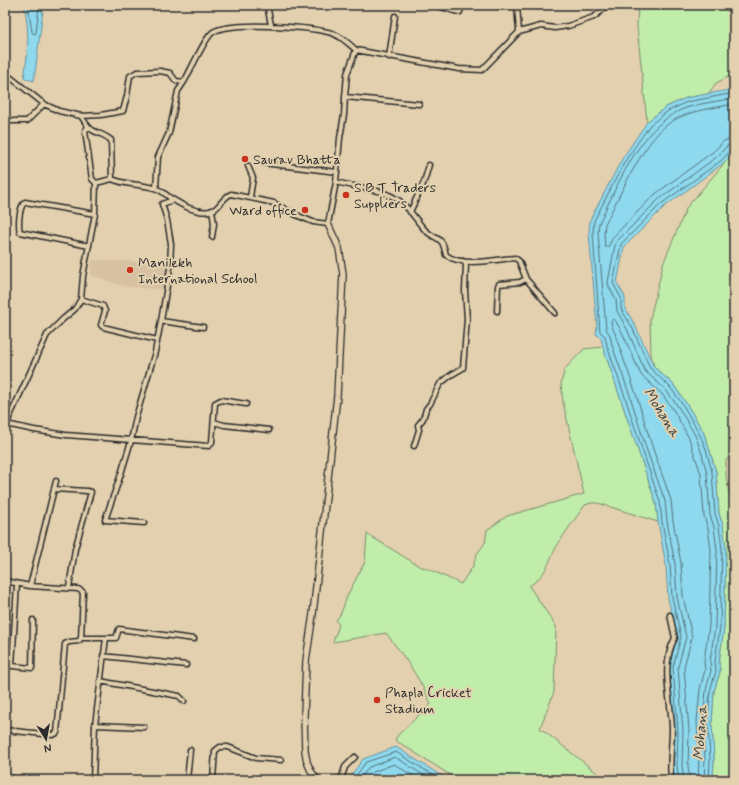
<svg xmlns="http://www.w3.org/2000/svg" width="739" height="785" font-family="Mynerve,sans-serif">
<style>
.built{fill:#d7c1a2}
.green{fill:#c1edaa;stroke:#768c6a}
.water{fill:#8ed9ee;stroke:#6693a0}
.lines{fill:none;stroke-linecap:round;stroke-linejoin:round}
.shore{stroke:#537179;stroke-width:1}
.minor-casing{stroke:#2b2b2b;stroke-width:7}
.secondary-casing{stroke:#2b2b2b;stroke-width:8}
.minor{stroke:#e2d0ae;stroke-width:4}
.secondary{stroke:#e2d0ae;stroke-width:5.5}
.poi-dot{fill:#c8321e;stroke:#e2d0ae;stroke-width:1.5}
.labels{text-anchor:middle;stroke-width:4;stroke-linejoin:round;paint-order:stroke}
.poi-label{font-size:14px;fill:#2b2b2b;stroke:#e2d0ae;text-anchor:start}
.water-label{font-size:15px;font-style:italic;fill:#3a4548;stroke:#e2d0ae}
</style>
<rect width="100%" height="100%" fill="#e2d0ae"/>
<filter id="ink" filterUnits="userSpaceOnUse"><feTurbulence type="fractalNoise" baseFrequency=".025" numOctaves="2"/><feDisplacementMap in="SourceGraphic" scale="8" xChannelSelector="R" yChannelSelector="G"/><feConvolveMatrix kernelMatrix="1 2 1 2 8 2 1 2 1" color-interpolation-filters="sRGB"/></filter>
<g filter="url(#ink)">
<path class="built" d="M92,260L130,261L149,264L156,262L169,266L165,290L123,286L91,275Z"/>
<path class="green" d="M638,5H734V74L716,83L708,94L686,98L666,107L647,122L637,26Z
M734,152V457H730L726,460V476L734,520V780H713L714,759L712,723L714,691L720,672L719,662L724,628L726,549L723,525L719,514L716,472L709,448L703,431L686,403L673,384L654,367L651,354L650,319L663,264L687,207Z
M603,347L656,503L658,522L598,503H591L585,505C575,519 565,532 557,546C547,563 548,574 529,586L556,626L554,692L540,728L606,780H458L395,740L398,735L431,704C420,678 403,655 386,633L333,642L339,625L336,621L341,613L348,594L365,562L367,534L419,566L431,570L461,584L473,566L477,554L485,543L487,530L507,516L584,494L563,402L561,383L565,369L584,349Z"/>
<path class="water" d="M24,5H42L43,10L34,81L24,78C28,54 30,30 24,5Z
M734,89V152L725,162L664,207L624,247L617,283L625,297V308L635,325L654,367L673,384L686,403L703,431L709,448L716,472L719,514L723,525L726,549L724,628L719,662L720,672L714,691L712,723L714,759L713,780H675L673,767L674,732L671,688L668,667L677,638L668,598L666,565L658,522L656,503L603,347L601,338L596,334L597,327L589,233L590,220L622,159L647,122L666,107L686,98Z
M396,747L448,780H348L363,759Z"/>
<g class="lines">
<path class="shore" d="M28,5L32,32L34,34L36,33L39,5
M734,104C714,108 692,110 674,120C645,136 621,194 605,224L604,234L605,247H608L613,237L654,195L714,151L724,141L734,138
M353,780L366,762L396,752L441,780
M359,780L369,767L395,757L431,780
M367,780L373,772L394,764L420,780
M679,780L677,767L678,731L673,667L681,637L672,597L670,564L662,522L660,502L643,452L625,397L607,346L605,336L600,332L593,233L594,221L625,161L650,125L668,111L687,102L734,93
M684,780L682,766L683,731L678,667L686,637L677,597L675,564L667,521L665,501L647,451L630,396L612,345L610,335L606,329L598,233L599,223C619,183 642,121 689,107C703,103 719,101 734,98
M690,780L688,766L689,731L684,667L692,637L683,596L681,563L673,521L671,500L653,449L636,394L618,343L615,333L612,327L611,321L613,319L615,320L622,332L641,375L662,394L674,411L689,438L701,474L704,516L708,529L711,550L709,626L704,661L705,670L700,689L697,721L699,759L698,780
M704,780L705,759L703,722L706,690L711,671L710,661L715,627L717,550L714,527L710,515L707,473L701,451L695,435L679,408L666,390L645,371L627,329L617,311L616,299L609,287L608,282L615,245L617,241L658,200L718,156L727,146L734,144
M709,780L710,759L708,722L710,691L716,671L715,661L720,627L722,549L719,526L715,514L712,472L706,449L699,433L683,405L670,387L650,368L632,327L621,309V298L613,283L621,244L661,204L722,160L730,151L734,150"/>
<defs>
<path id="minor" d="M267,5L271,25
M517,5L519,32
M438,6L454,11L460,12L462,5
M356,50L459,69L482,70L519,32L541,26L555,28L568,26L594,17L605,8L607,5
M389,57L395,16
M5,73L44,104L59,111L81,116C85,122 88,128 94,131C100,134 105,135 111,140L112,179C125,185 140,184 154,188C161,189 167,196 172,199C183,206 201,215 213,210C220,207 222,198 231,194L274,203L294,214L313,222L328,224L336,182C357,188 383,188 401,202C411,210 417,222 426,231C440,243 441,234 446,255C464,268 495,259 515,258L519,261L526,279L555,313
M345,97L419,104
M81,116L101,115L123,111L127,96L130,76L137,72L160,71L170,73L176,81L184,82C190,72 205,37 213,32C231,21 306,27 328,32C339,34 348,43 356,50L347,74L345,97L344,115L340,138L336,182
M5,121H27L44,104
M88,127L85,131L92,179L96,183
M263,163L337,172
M248,166L253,178L250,197
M156,188L158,157L169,133L178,91L184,82
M212,210L214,224L212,237
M410,212L424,182L429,165
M89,246L20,232C18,225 19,207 25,202L95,214
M81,299L103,306L105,311L101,325L103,327L157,340
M497,311L498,286L499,284L520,282L526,279
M161,321L203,327
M214,422L224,425L269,430
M6,424L34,430L66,435L209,446L212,442L215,403L221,400L246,404
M5,427L47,335L63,319L75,309L81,299L83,276L95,214L96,183L112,179
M414,446L419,430L418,425L423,419L426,409L430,404L440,384L451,375L463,368L467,319L465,291L466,264L463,261
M54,489L87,491L91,492L75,549L69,588
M144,523L105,520L121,474L131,441L136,417L155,352L161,321L170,268L171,244L167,220L162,204L173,200
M5,581L30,586L78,589L83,592L81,638H106L95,725L93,780
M17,584L12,666L32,668L33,620
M30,586L56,481
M670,615L675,638C660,665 671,698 672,728C672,745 669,762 671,780
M106,638H116L119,629L194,639
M103,656L186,665
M100,681L179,696L184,701
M95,725L144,727
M5,730L53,735L57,733L65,644L69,642L79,641L81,638
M10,780L11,778L32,780
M187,780L190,750
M213,780L215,751L220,747H228L256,758L281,760
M341,780L345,767L355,757"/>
<path id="secondary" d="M317,780L311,771L307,762L305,751L304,716L306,661L313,614L337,396L343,274L339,248L328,224"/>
</defs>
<use href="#minor" class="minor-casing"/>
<use href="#secondary" class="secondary-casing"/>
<use href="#minor" class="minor"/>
<use href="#secondary" class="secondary"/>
</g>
</g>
<g class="poi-dot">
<circle cx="245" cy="159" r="4"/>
<circle cx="346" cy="195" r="4"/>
<circle cx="305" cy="210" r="4"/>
<circle cx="130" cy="270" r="4"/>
<circle cx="377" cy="700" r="4"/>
</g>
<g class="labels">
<g class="poi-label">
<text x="253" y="164">Saurav Bhatta</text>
<text x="354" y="192">S B T Traders<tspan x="354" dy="16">Suppliers</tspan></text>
<text x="297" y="215" text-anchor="end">Ward office</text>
<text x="138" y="267">Manilekh<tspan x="138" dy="16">International School</tspan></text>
<text x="385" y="697">Phapla Cricket<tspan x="385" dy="16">Stadium</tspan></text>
</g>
<g class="water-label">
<text transform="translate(662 412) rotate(58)" y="5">Mohana</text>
<text transform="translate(700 733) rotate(-86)" y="5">Mohana</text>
</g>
</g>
<rect width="739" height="785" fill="none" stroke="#e2d0ae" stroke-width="20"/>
<rect x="10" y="10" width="719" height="765" fill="none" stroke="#2b2b2b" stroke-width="1.5" filter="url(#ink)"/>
<g transform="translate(46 739) rotate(169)" stroke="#e2d0ae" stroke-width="3" paint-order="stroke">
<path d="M0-3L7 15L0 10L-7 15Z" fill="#2b2b2b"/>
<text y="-6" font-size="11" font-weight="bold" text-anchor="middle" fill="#2b2b2b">N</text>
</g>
</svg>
